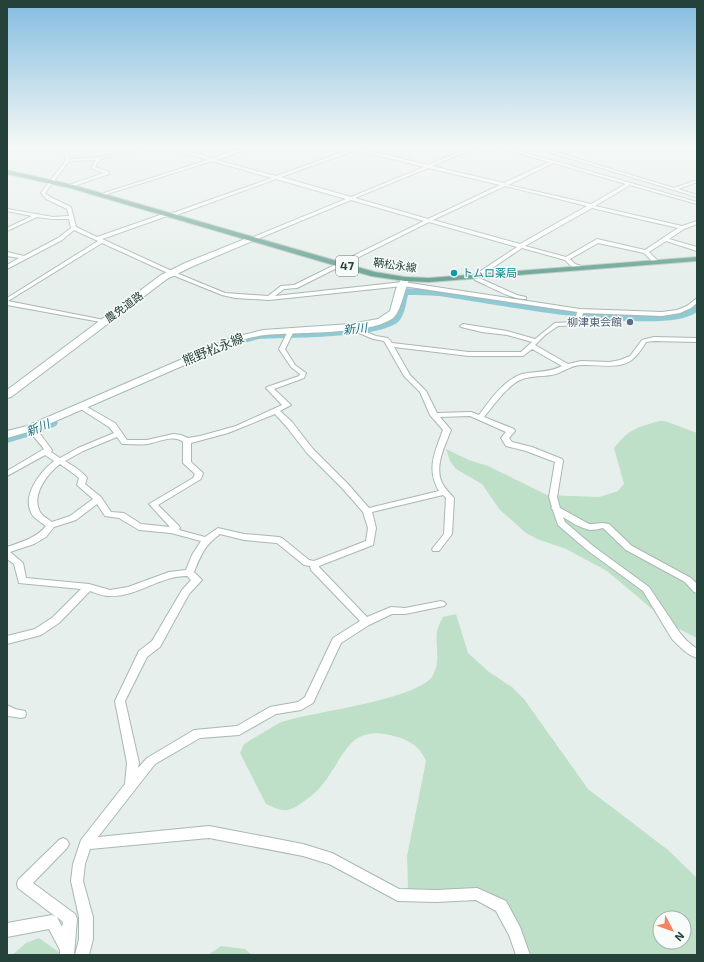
<svg xmlns="http://www.w3.org/2000/svg" width="704" height="962" font-family="'Exo 2','Noto Sans JP',sans-serif">
<style>
.green{fill:#bfe0c8;fill-rule:evenodd}
.lines{fill:none;stroke-linecap:round;stroke-linejoin:round}
.river{fill:#8ec9d4;fill-rule:evenodd}
.street-casing{stroke:#a8b8b2;stroke-width:2}
.secondary-casing{stroke:#a4bbb3;stroke-width:2}
.primary-casing{stroke:#c2cac8;stroke-width:2}
.street{fill:#fff;fill-rule:evenodd}
.secondary{fill:#fff;fill-rule:evenodd}
.primary{fill:#6aa596;fill-rule:evenodd}
.culture-dot{fill:#0f9aa8;stroke:#f7fbf9;stroke-width:1.5}
.service-dot{fill:#5c6f8a;stroke:#f7fbf9;stroke-width:1.5}
.labels{text-anchor:middle;stroke-width:3;stroke-linejoin:round;paint-order:stroke}
.far-street-label{font-size:11px;fill:#24423a;stroke:#f7fbf9}
.far-culture-label{font-size:11px;fill:#0d838f;stroke:#f7fbf9;text-anchor:start}
.far-service-label{font-size:11px;fill:#4e5e75;stroke:#f7fbf9;text-anchor:end}
.shield{fill:#f7fbf9;stroke:#637a73;stroke-width:1}
.shield-label{font-size:12px;font-weight:bold;fill:#24423a}
.far-water-label{font-size:12px;font-style:italic;fill:#1c6f80;stroke:#f7fbf9}
.street-label{font-size:13px;fill:#24423a;stroke:#f7fbf9}
</style>
<rect width="100%" height="100%" fill="#e6efeb"/>
<path class="green" d="M659,421H665L697,433V638L679,629L652,609L607,571L566,549L537,539L526,533L500,510L482,484L456,469L450,461L446,449L469,460L488,466L547,495L599,497L618,491L624,484L614,448C629,429 636,428 659,421Z
M456,614L468,653L489,672L512,687L524,699L588,789L668,850L697,878V955H526L508,907L485,897L415,896L408,888L407,856L426,761C420,747 411,741 397,737C349,722 346,755 323,784C318,791 310,797 303,802C297,806 291,811 283,810C278,810 271,806 266,804L240,753L244,744L281,722L296,718C321,712 423,697 433,675C441,661 435,646 437,631C438,626 441,621 443,617ZM660,918H684V942H660Z
M39,938L63,955H12L26,943Z
M221,946L245,949L252,955H208Z"/>
<g class="lines">
<path class="river" d="M403,288C470,291 536,306 603,311C623,313 656,317 676,313C684,311 689,305 697,302V312C664,338 486,302 438,296C428,295 418,295 408,295C406,303 405,314 399,321C382,339 287,337 259,339L244,343L240,342L238,339L240,336C269,329 299,329 329,328C350,327 370,327 389,317L397,291L399,289Z
M51,419L56,420L58,423L56,426L34,435L7,443V434Z"/>
<defs>
<path id="street" d="M62,147H66L70,159L103,157L137,147H144L100,159L95,167L109,172V174L71,187H69V185L104,173L91,168L96,160L69,161L45,193L50,197L71,207L76,227L97,237L166,213L170,214L272,178L212,161L101,196V194L208,160L165,147H172L212,158L247,147H253L216,160L276,176L352,149L346,147H354L428,165L471,147H477L432,166L504,183L549,162L498,147H505L697,202V204L630,185L595,206L682,226L697,221V224L684,229L669,239L697,247V251L666,241L649,252L659,262V264H655L644,253L598,243L570,259L575,264L585,267V269L583,270L571,266L565,260L522,248L479,277V278L517,295L526,297V299C512,300 489,286 475,280L473,276L517,247L429,222L297,288L284,289L275,296L403,282L580,309L662,312L677,310L687,306L697,298V303L691,308L680,313L662,316L583,313L580,325L558,326L545,335L535,345L568,364L581,361L610,362L620,360L630,356L642,340L654,337L697,338V342L654,341L646,342C643,347 639,353 635,357C622,371 598,364 582,365C572,365 565,371 556,374C545,377 531,375 520,380C507,386 493,406 484,417L514,429L515,431L509,438L512,442L532,447L562,459L563,461L557,497L560,508L589,524H592L602,523L609,524L632,546L691,578L697,584V593L694,592L685,582L626,550L603,528C599,529 594,530 590,530C580,528 571,522 563,517L565,522L593,546L649,587L680,633L686,640L697,649V658C687,655 679,646 672,639L643,591L587,550L558,525L553,510L551,508L552,507L549,497L555,462L526,451L506,446L501,438L506,432L470,416L440,417L451,430C445,446 434,466 442,483C445,489 450,493 454,498L452,534L439,551H433L432,549L444,534L446,498L443,495L372,512L376,528L373,545L319,566V567L367,617L391,607L405,608L441,601L444,602L446,604L444,606L405,614H392L369,625L341,643L313,703L301,710L276,714L239,735L200,738L155,764L98,837L209,826L303,844L332,853L399,889L436,890L477,888L506,901L520,927L530,955H516L509,935L496,911L476,900L436,902L398,901L329,864L303,856L209,838L90,849L85,864L83,881L93,917V939L89,955H75L79,939V917L71,881L73,864L81,840L125,784L127,763L115,701L139,651L152,641L182,590L191,580L187,576C159,576 136,598 108,596C102,596 96,593 90,591L59,623L41,635L7,644V636L35,629L53,617L81,589L19,583L14,564L7,559V547C22,542 36,538 46,526C42,523 37,520 33,516C20,497 40,472 54,461L45,455L7,476V471L44,449L27,428L28,426H34L52,450L51,452L60,458L78,448L114,433L109,427L79,408L78,406L82,404L115,423L127,440H147L173,434L181,435L188,438L200,436L236,426L282,405L266,388L267,387L299,376L300,374L291,367L279,349L288,331L291,329L294,331L285,349L295,365L306,373L304,378L274,389L291,405L280,411L292,422L313,449L348,484L369,508L439,491C426,469 435,452 443,430L430,415L420,392L404,376L384,341L373,339L359,333L356,327L357,326H361L364,331L376,336L388,338L392,343L469,352H521L532,342L507,335L482,332L461,327L460,326L463,324L507,331L535,339L555,323L575,322L577,312L403,286L269,300L235,298L222,295L170,274L102,243L8,301L104,320L107,322L106,323L7,305V298L98,241L74,230L62,240L7,269V265L19,258L7,256V252L24,256L58,238L71,228L69,219H53L37,217L7,231V228L32,216L7,211V209L53,217L69,216L67,209L46,199L41,193L66,160ZM356,150L424,167L351,197L281,177ZM553,163L626,184L591,204L508,185ZM428,168L500,185L428,219L355,198ZM276,179L346,199L251,238V240H255L351,200L424,221L294,285L281,286L268,296L225,293L174,272L102,239L170,215L174,216ZM505,186L587,206L520,244L433,220ZM592,208L678,228L645,250L597,239L566,257L525,246ZM394,347L469,356H523L532,349L562,366C549,373 536,371 522,374C504,380 490,400 479,415L471,412L437,413L426,391L410,375ZM275,414L286,426L307,453L342,488L363,512L368,528L366,541L314,561L309,560L282,538L279,537L244,534L218,528L205,537L179,530L180,528L179,526L158,505L201,479L203,473L191,462V443L228,433ZM117,437L122,444H125C133,444 141,445 148,444C159,442 173,434 183,442V463L195,474L193,478L149,504L170,527L141,524L124,513L111,512L101,497L85,484L87,478C81,470 73,466 65,461L83,451ZM60,464L74,474L79,478L77,485L93,499L70,516L52,522C48,519 42,516 40,512C31,495 47,474 60,464ZM97,504L105,516L119,518L139,530L171,533L201,541L192,555L186,570L169,572L128,587L110,590L89,584L26,578L23,563L10,552L34,544L46,537L54,527L76,520ZM220,534L244,540L277,543L304,565L310,566L311,570L360,621L333,638L305,697L298,702L270,707L237,726L194,730L147,758L138,768L139,763L125,701L147,657L160,647L189,594L202,580L194,572C201,555 204,546 220,534Z
M532,147H539L674,188L697,180V182L678,189L697,195V197Z
M7,705L15,709L25,711L26,714L25,717L21,718L8,716L7,715Z
M63,838L67,840L69,844L67,848L33,883L75,914L77,919L74,955H60V950L49,929L7,937V923L52,915L56,917L18,888L17,884L18,880L59,840ZM57,917L63,922L62,927Z"/>
<path id="secondary" d="M250,237H256L257,239L191,267L167,279L11,397L7,398V390L161,275L185,263Z
M402,277H405L409,279C405,289 401,309 395,316C379,334 306,332 281,334C268,334 255,336 242,340L35,430L7,438V431L27,426L231,338L263,330L351,324L378,319L390,311L396,289Z"/>
<path id="primary" d="M7,170L73,185L375,272L405,277L429,278L697,257V261L429,282L405,281L371,276L70,188L7,174Z"/>
</defs>
<use href="#street" class="street-casing"/>
<use href="#secondary" class="secondary-casing"/>
<use href="#primary" class="primary-casing"/>
<use href="#street" class="street"/>
<use href="#secondary" class="secondary"/>
<use href="#primary" class="primary"/>
</g>
<linearGradient id="sky" x2="0" y2="1"><stop stop-color="#84bce0"/><stop offset="0.52" stop-color="#f4f8f6"/><stop offset="1" stop-color="#f4f8f6" stop-opacity="0"/></linearGradient>
<rect width="704" height="282" fill="url(#sky)"/>
<circle class="culture-dot" cx="454" cy="273" r="4"/>
<circle class="service-dot" cx="630" cy="322" r="4"/>
<g class="labels">
<g class="far-street-label">
<text transform="translate(395 265) rotate(8)" y="4">鞆松永線</text>
<text transform="translate(124 307) rotate(-36)" y="4">農免道路</text>
</g>
<g class="far-culture-label">
<text x="462" y="277">トムロ薬局</text>
</g>
<g class="far-service-label">
<text x="622" y="326">柳津東会館</text>
</g>
<rect class="shield" x="336" y="256" width="22" height="20" rx="3"/>
<g class="shield-label">
<text x="347" y="270">47</text>
</g>
<g class="far-water-label">
<text transform="translate(355 329) rotate(-6)" y="4">新川</text>
<text transform="translate(38 428) rotate(-22)" y="4">新川</text>
</g>
<g class="street-label">
<text transform="translate(213 349) rotate(-22)" y="5">熊野松永線</text>
</g>
</g>
<rect width="704" height="962" fill="none" stroke="#24423a" stroke-width="16"/>
<g transform="translate(672 930) rotate(131)"><circle r="19" fill="#f7fbf9" stroke="#a3b1ad"/>
<path d="M0-3L7 15L0 10L-7 15Z" fill="#f4845f"/>
<text y="-6" font-size="11" font-weight="bold" text-anchor="middle" fill="#24423a">N</text>
</g>
</svg>
